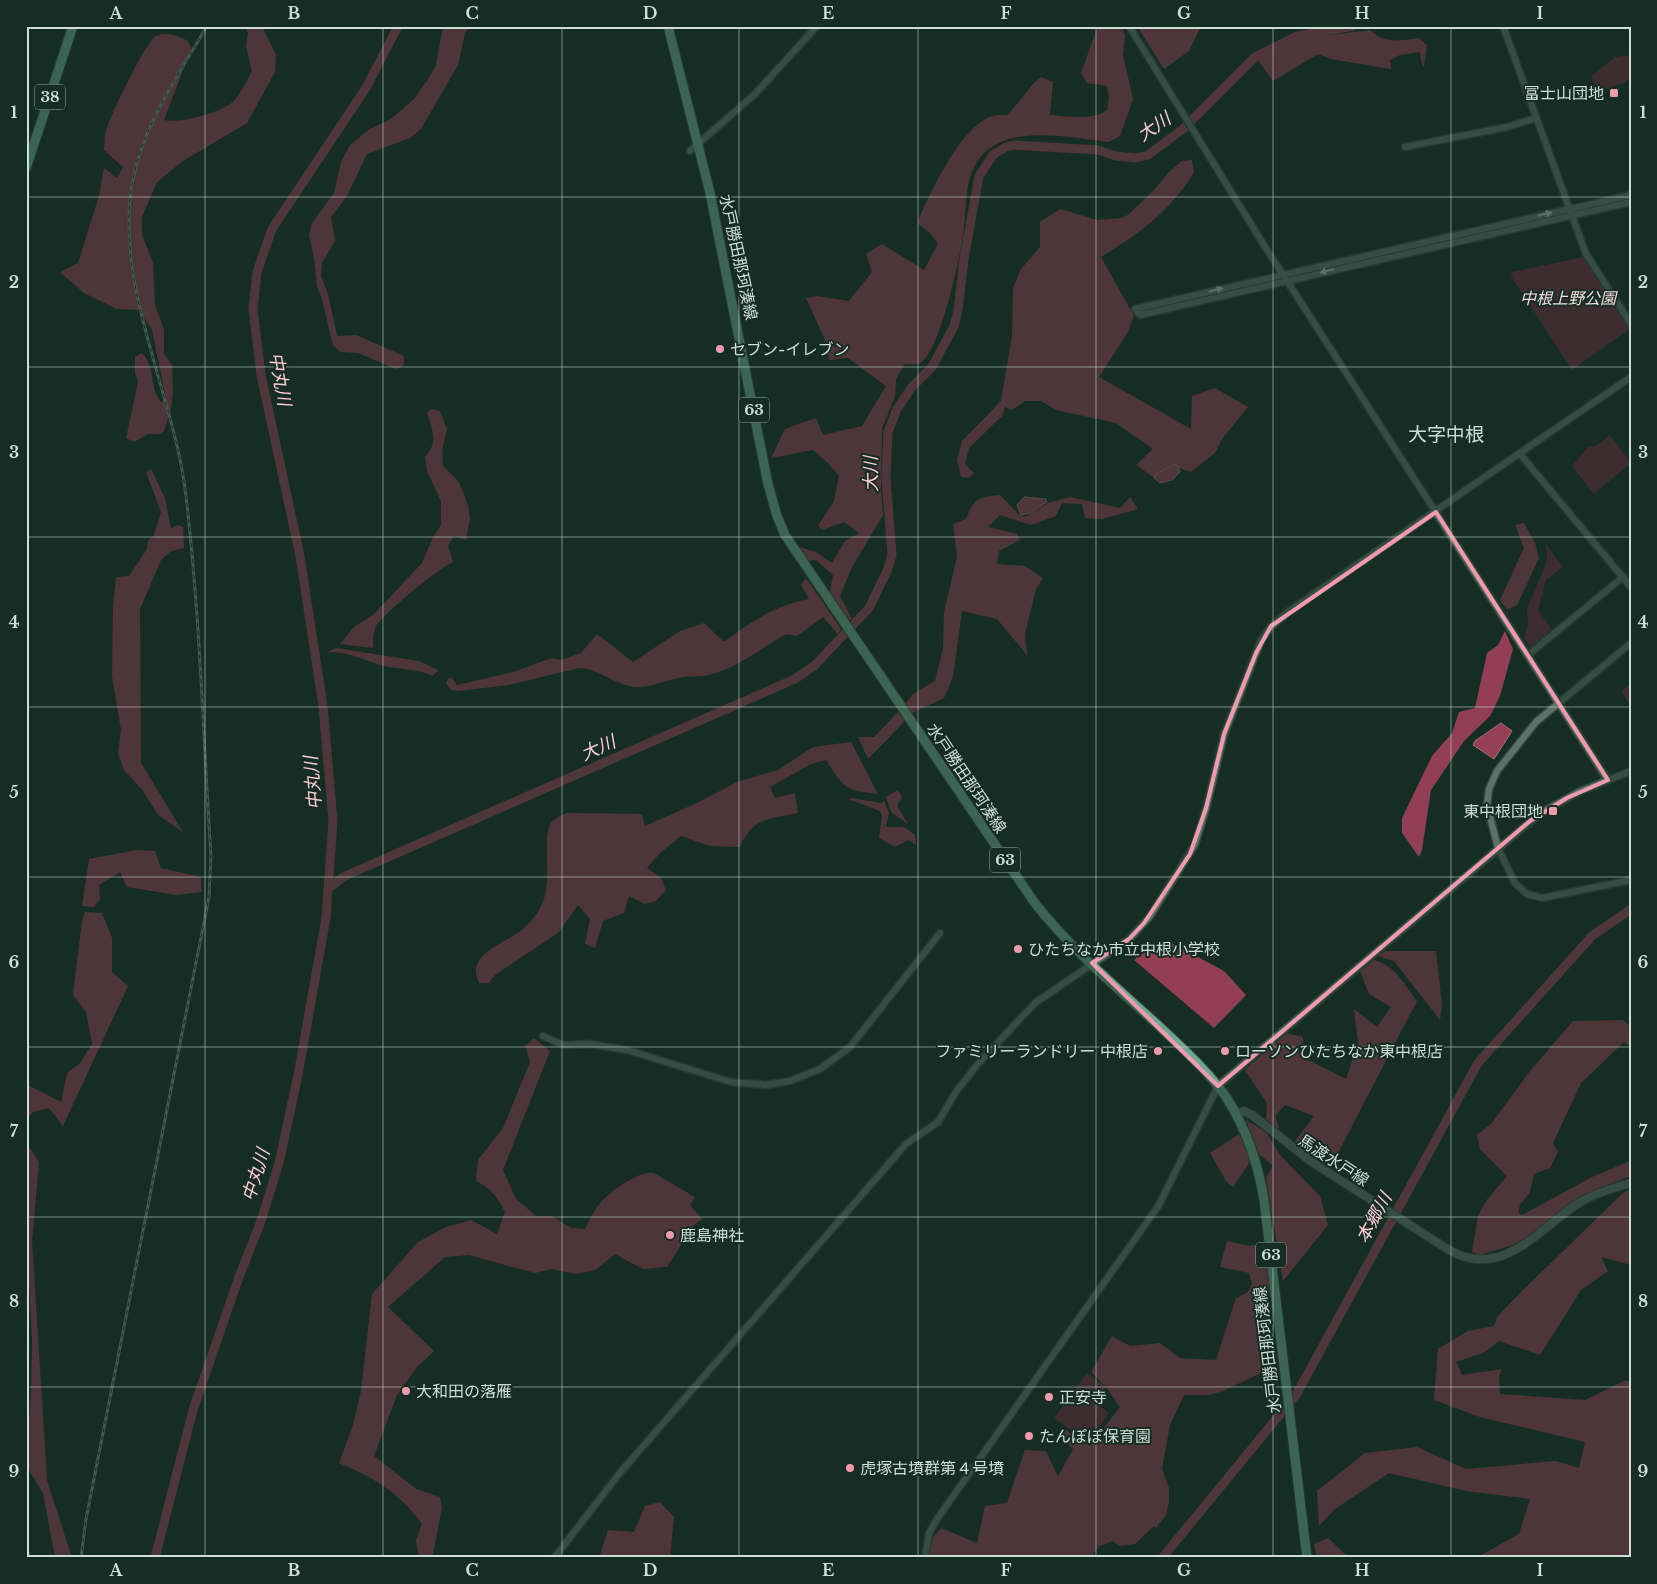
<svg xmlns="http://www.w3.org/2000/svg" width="1657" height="1584" font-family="'Libre Baskerville','Noto Sans JP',serif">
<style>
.green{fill:#6e2c3e}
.forest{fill:#923f55}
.water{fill:#944156;stroke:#a6707d}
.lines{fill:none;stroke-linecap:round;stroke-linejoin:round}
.river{stroke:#944156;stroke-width:9}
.tertiary-casing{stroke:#374943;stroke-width:9}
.secondary-casing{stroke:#374943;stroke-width:10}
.primary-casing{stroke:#374943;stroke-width:11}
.tertiary{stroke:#5b746a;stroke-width:6}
.secondary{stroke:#5b746a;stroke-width:8}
.primary{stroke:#6ba791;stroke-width:9}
.rail-casing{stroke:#798b84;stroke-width:3}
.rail{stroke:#162d25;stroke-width:1;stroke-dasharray:4;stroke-linecap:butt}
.oneway{fill:#adbeb7}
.marked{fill:none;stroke:#f29aad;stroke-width:4;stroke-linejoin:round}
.grid{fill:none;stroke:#d0ded8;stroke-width:1;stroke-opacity:0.55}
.poi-dot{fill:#f29aad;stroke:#162d25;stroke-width:2}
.labels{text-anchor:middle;stroke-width:4;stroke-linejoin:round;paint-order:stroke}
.shield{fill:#162d25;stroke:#98a9a2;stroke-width:1}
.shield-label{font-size:15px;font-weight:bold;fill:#d0ded8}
.poi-label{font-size:16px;fill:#d0ded8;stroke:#162d25;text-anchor:start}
.street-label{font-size:16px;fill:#d0ded8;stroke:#162d25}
.park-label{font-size:16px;font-style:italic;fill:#f5dce0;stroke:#162d25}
.water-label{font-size:18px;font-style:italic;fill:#feccd6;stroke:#162d25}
.quarter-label{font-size:19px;fill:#c5e0d5;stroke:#162d25}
.neatline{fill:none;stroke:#d0ded8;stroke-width:2}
.grid-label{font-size:16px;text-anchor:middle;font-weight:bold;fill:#d0ded8}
</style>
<rect width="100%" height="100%" fill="#162d25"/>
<path class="green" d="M1631,55V78L1623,83L1597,92L1591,76L1615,57Z
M1584,257L1630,329L1572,370L1511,276L1512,272Z
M1610,435L1631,463L1594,494L1572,466L1587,448L1597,445Z
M1546,544L1563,567L1546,580L1538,610L1553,631L1532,648L1524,638L1528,624L1527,609L1547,561Z
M1631,683V706L1621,691Z
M1087,1373L1106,1387L1095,1402L1109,1413L1088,1443L1054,1418Z"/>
<path class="forest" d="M246,26H262L276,55L275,72L247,123L183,161L157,182L142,217V235L153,263L155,305L164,330V354L172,365L173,392L171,409L164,431L159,434H148L134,442L126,438L138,382L135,373V357L142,353C156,367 149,388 161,402L166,398L152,330L139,310L117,309L84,293L60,272L78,263L99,196L104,168L117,178L123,167L104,150C105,144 104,136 106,131C110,116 145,43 156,36C166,31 179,36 188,41L191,49L164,120C180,124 221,113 234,101C241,93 247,80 252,71L246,46L248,33Z
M443,26H471L465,33L458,65L421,129L410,138L367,154L347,196L331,217L335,241L322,263L321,276L328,294L337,336L356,335L404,356V365L396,369L358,353L341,352L333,346L322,299L317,287L314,257L309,235L312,223L334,193L341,162L350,145L370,129L391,119L414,99L427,81L436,65Z
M1098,26H1121L1125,35L1123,55L1133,99L1120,136L1109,142C1074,138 1021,126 990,148C961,170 968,206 963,236C959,262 941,344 923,361C918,366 912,364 905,364L896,379L895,396L882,429L881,487L883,515L852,567L840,596L852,619L850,620L829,596L833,575L816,560L806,561L798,547L816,552L832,563L845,541L859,533L844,522L822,530L818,526L834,501L839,476L828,463L813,450L771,458L785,429L816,418L823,435L862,426L886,386L848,358L829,360L826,342L806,298L817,296L849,301L872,272L866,254L882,244L924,270L938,244L930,233L917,223C930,193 956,137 984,120C991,115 999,115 1007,115C1020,103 1027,88 1041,77L1053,82L1050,115C1067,116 1092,121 1107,110L1109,98L1107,86L1087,83L1081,73Z
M1137,26H1201L1189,51L1164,69Z
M1370,30C1384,44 1400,41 1418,38L1427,45L1424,67L1421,61L1420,52L1400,55L1390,60L1391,69L1331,59L1318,54L1273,81L1258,60L1297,39Z
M1192,160L1194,173C1167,214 1141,232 1101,257L1134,316L1128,332L1099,377L1191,429L1192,396L1215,388L1248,407L1222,439L1215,453L1191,472L1180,468L1153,477L1136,465L1153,449L1116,423L1056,410L1041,401H1025L1012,410L1005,407L1002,416L969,448L965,464L974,473L969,478L961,477L957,459L962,441L1001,401L1012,336L1013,288L1021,269L1040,247V222L1060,209L1097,220L1121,218L1128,215L1153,191L1169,172L1182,161Z
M432,409L440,411L447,429L442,451L443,466L459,482L468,505L470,518L466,540L454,536L448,546L453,562C439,568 380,616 375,628C373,634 373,642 373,648L340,644L354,627L374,614L422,563L433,537L441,525V501L427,471L425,457C439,442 432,430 427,412Z
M151,469L165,498L171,529L177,525L183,527L184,548L171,551L161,560L140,609L141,763L183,832L158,815L143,791L124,770L118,754L121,730L112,676L113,605L116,577L129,576L147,549L148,540L153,537L161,512L146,472Z
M1000,495L1018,514L1025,517L1048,503L1070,497L1120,508L1130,497L1138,509L1102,519L1085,518L1082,504L1062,503L1056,516L1031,525L1000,515L988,527L1017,534L1020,540L999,551L997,564L1025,566L1043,578L1036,589L1025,634L1027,655L997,619L962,611L953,677L944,698L912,713L906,703L913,694L935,681L943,649L944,612L957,557L953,524L966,519C974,498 979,497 1000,495Z
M1524,523L1535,543L1539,558L1517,605L1507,610L1500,600L1524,548L1515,525Z
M806,578L841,629L838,634L823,617L797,636L786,634C762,648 738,667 712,674C700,678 689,675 678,678C666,680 649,688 637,687C616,686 600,669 579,668L509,685L458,691L451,690L446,683L448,678H452L457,685L513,672L552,658L561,660L581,653L597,634L633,662L680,631L704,623L724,642C750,622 776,605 809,599L801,585Z
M1505,631L1513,649L1500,696L1490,716L1464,741L1431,790L1422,850L1419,857L1402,833V818L1432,756L1452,733L1459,712L1475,708L1487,653L1498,645Z
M336,648L419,661L438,670L433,676C417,668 397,670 380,665C361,659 349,652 328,652Z
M898,712L905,721L868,759L858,737H874Z
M851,742L878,794C845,790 844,789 826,760L811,764L770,787L775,798L795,793L798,813C769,819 753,817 740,847L710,846L681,836L661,852L647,868L661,878L666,890L656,901L645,904L629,896L624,913L603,921L595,948L585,944L590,919L578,905L558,933L495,975L489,983H479C477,977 474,971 477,965C483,949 506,942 519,932C528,926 536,916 541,906C554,882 541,839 551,823C554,818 562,815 567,813L642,814L645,826L697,803L737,782L778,770L813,747Z
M898,790L902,797L897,806L908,824L891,812L886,797Z
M851,798L881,803L884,801L889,813L886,827H904L915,835L916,845L908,840L895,847L879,838L882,816L880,811L848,799Z
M136,850L155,851L161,868L201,877L202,892L176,895L127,887L120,872L99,885L100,899L94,907L82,906L89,859Z
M85,912L102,913L112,938V972L128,986L63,1126L49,1108L33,1112L26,1119V1084L61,1102L67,1073L80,1063L92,1044L86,1012L73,995L82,921Z
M1166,940L1224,971L1246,995L1214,1028L1134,960L1146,949H1157Z
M1385,951H1436L1442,1005L1440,1020L1394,961L1378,956Z
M1374,960C1396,966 1403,983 1417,1001L1338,1153L1318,1157L1295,1141L1314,1116L1285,1105L1275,1116L1279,1127L1277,1129L1266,1119L1267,1103L1245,1070L1286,1033L1303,1037V1057L1346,1079L1358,1043L1354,1009L1377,1027L1391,1007L1369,994L1360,971Z
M1623,1020L1631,1027V1047L1624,1042L1581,1083L1553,1143L1558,1152L1550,1168L1534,1174L1530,1192L1520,1205L1518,1212L1522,1215L1592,1177L1630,1161L1631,1176L1599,1188L1569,1204L1536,1231L1513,1245L1480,1255L1472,1252L1478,1216L1486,1201L1507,1176L1480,1149L1477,1135L1491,1124L1530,1071L1573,1021Z
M534,1038L550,1051L503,1170L516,1199L536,1216H552L571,1228L585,1229C590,1220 595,1208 602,1201C613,1190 638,1171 654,1173L695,1197L690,1205L702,1219L693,1226L667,1267L643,1269L615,1254L595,1270L576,1274L551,1269L535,1273L469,1255L445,1257L388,1307L434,1351L417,1367L397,1395L374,1456L416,1489L440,1497L442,1507L433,1555L430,1558H419L416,1540L422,1524C400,1493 373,1477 339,1463L353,1425L361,1391L372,1294L418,1242L446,1227L471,1220L497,1234L505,1212C497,1197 491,1188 476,1181L478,1160L503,1128L530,1062L525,1046Z
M1246,1120L1266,1132L1281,1156L1320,1196L1328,1225L1283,1281L1266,1178L1273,1166L1259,1154Z
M1239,1134L1252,1159L1233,1187L1226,1181L1210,1153Z
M26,1142L39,1162L32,1242L47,1480L72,1558H50L55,1557L43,1493L26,1465L31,1391L32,1339L26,1228Z
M1631,1189V1265L1601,1257L1608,1271L1581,1290L1540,1355L1499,1341L1483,1353L1456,1362L1462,1375L1502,1369L1499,1375L1500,1394L1585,1400L1626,1380L1631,1383V1558H1476L1519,1534L1530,1499L1466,1491L1389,1473L1335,1509L1319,1526L1317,1491L1365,1453L1417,1447L1466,1469L1556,1461L1579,1468L1585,1442L1480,1417L1434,1400L1438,1349L1468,1331L1494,1326L1497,1317L1522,1291L1624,1192Z
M1227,1241L1251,1246L1265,1241L1270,1289L1267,1318L1277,1356L1259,1374L1223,1391L1209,1395H1184L1170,1425L1162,1469L1169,1488V1502L1166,1515L1156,1528L1154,1526L1135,1544L1119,1546L1113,1541L1099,1546L1091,1558H928L931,1540L941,1528L977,1543L985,1506L1007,1503L1025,1450L1046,1451L1058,1477L1073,1449L1060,1436L1064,1429L1090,1446L1120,1407L1106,1387L1091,1372L1112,1336L1130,1346L1160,1343L1180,1358L1216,1360L1236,1298L1248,1292L1252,1284L1249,1273L1220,1267Z
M660,1502L674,1517L670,1558H599L608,1530L634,1532L645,1506Z
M1328,1538L1349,1558H1317L1314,1544Z"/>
<path class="water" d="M1175,464L1178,466L1180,472L1172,480L1160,483L1154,478L1156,474Z
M1024,497L1046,499L1047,502L1030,513L1021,515L1017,505Z
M1501,723L1512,731L1494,759L1473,745L1475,741Z"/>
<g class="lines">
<path class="river" d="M328,889L343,877L361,869L795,679L814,666L869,608L887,571L892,555L886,477L888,432L897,409L911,388L932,367L954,326L958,310L964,259L979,176L993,155L1006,147L1014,145L1098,150L1116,156L1136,158L1148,155L1183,129L1255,57L1297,36L1353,26
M155,1558L193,1410L239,1277L261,1221L279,1163L298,1075L326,918L333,821L323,706L300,556L261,375L253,309L257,272L272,229L366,88L398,26
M1162,1558L1296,1395L1478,1063L1592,936L1631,909"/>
<defs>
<path id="tertiary" d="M1129,26L1262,242L1608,780
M1503,26L1586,254L1631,324
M1405,147L1507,127L1536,118
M690,151L755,94L817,26
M1631,195L1135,309L1140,315L1631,202
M1520,454L1631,587
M1631,643L1536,722L1497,771L1489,789L1487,805L1498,848L1515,883L1527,894L1542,898L1552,896L1631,880
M1528,655L1623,577
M543,1036L563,1045L590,1044L627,1050L731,1082L766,1085L790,1081L820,1069L850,1047L940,933
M26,1554L28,1558
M554,1558L619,1474L906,1144L938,1122L956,1092L977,1065L1035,1003L1129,939L1150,916L1195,844L1206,808L1224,734L1261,640L1271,626L1289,611L1631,377
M925,1558L929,1533L937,1519L1159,1205L1218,1086L1541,813L1579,792L1631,771"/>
<path id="secondary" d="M1236,1114L1244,1111L1252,1115L1312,1162L1449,1250C1501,1280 1537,1231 1577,1204C1593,1194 1612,1188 1631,1183"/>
<path id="primary" d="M668,26L710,193L768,484L777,516L785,535L1034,902C1071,949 1117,988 1161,1028C1184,1050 1208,1071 1226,1097C1246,1128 1258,1163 1264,1200L1307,1558
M26,168L73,26"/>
</defs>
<use href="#tertiary" class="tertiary-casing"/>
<use href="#secondary" class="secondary-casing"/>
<use href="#primary" class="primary-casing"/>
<use href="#tertiary" class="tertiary"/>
<use href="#secondary" class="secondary"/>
<use href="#primary" class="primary"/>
<defs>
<path id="rail" d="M81,1558L86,1519L209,897L211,856C203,736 200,615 186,496C174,393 115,289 132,184C142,126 178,76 207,26"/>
</defs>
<use href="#rail" class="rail-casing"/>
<use href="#rail" class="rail"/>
</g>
<defs><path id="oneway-solid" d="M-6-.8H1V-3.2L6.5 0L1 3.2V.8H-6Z" transform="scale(1.25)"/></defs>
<g class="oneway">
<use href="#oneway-solid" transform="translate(1545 214) rotate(-14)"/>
<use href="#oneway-solid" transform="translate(1327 271) rotate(165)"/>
<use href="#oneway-solid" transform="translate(1216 290) rotate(-14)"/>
</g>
<path d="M0 0H1657V1584H0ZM1436,512L1608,780L1567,798L1530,821L1218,1086L1092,963L1129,939L1144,923L1190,854L1206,808L1224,734L1256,653L1271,626Z" fill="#162d25" fill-opacity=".55" fill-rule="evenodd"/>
<path class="marked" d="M1436,512L1608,780L1567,798L1530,821L1218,1086L1092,963L1129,939L1144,923L1190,854L1206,808L1224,734L1256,653L1271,626Z"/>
<path class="grid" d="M205,26V1558M383,26V1558M562,26V1558M739,26V1558M918,26V1558M1096,26V1558M1273,26V1558M1451,26V1558M26,197H1631M26,367H1631M26,537H1631M26,707H1631M26,877H1631M26,1047H1631M26,1217H1631M26,1387H1631"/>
<g class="poi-dot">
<rect x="1609" y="88" width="10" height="10" rx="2.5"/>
<circle cx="720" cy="349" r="5"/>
<rect x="1548" y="806" width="10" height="10" rx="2.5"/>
<circle cx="1018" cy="949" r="5"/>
<circle cx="1158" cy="1051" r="5"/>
<circle cx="1225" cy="1051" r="5"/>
<circle cx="670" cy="1235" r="5"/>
<circle cx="406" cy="1391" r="5"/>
<circle cx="1049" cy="1397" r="5"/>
<circle cx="1029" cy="1436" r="5"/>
<circle cx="850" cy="1468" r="5"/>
</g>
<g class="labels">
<g class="shield">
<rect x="35" y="84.5" width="30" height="25" rx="4"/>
<rect x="739" y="397.5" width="30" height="25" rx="4"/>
<rect x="990" y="847.5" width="30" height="25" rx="4"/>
<rect x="1256" y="1242.5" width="30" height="25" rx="4"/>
</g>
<g class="shield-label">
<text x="50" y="102">38</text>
<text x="754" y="415">63</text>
<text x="1005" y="865">63</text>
<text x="1271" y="1260">63</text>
</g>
<g class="poi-label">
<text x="1604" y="99" text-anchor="end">富士山団地</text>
<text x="730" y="355">セブン-イレブン</text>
<text x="1543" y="817" text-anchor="end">東中根団地</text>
<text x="1028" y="955">ひたちなか市立中根小学校</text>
<text x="1148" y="1057" text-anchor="end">ファミリーランドリー 中根店</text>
<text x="1235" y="1057">ローソンひたちなか東中根店</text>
<text x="680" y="1241">鹿島神社</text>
<text x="416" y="1397">大和田の落雁</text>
<text x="1059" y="1403">正安寺</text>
<text x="1039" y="1442">たんぽぽ保育園</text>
<text x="860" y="1474">虎塚古墳群第４号墳</text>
</g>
<g class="street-label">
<text transform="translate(739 257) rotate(78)" y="6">水戸勝田那珂湊線</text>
<text transform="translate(967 778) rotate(56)" y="6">水戸勝田那珂湊線</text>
<text transform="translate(1334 1160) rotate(33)" y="6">馬渡水戸線</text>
<text transform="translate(1267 1350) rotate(-97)" y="6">水戸勝田那珂湊線</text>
</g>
<g class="park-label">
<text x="1568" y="304">中根上野公園</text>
</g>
<g class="water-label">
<text transform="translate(1154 127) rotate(-34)" y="6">大川</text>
<text transform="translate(280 379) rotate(80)" y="6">中丸川</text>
<text transform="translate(871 474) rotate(-91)" y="6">大川</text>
<text transform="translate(598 748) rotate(-24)" y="6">大川</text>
<text transform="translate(313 783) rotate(-95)" y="6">中丸川</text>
<text transform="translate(256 1175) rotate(-73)" y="6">中丸川</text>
<text transform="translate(1374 1218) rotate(-61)" y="6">本郷川</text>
</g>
<g class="quarter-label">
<text x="1446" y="441">大字中根</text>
</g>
</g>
<rect width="1657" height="1584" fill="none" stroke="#162d25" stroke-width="55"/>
<rect x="28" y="28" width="1602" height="1528" class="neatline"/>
<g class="grid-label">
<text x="116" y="19">A</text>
<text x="294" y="19">B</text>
<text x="472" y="19">C</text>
<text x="650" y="19">D</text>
<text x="828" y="19">E</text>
<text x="1006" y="19">F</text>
<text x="1184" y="19">G</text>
<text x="1362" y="19">H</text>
<text x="1540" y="19">I</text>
<text x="14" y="118">1</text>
<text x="1643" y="118">1</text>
<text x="14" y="288">2</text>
<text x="1643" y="288">2</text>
<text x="14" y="458">3</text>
<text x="1643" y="458">3</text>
<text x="14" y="628">4</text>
<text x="1643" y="628">4</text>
<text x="14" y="798">5</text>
<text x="1643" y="798">5</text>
<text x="14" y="968">6</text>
<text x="1643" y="968">6</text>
<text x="14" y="1137">7</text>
<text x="1643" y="1137">7</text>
<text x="14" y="1307">8</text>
<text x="1643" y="1307">8</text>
<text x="14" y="1477">9</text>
<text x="1643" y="1477">9</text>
<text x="116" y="1576">A</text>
<text x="294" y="1576">B</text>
<text x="472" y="1576">C</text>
<text x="650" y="1576">D</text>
<text x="828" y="1576">E</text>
<text x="1006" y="1576">F</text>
<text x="1184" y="1576">G</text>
<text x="1362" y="1576">H</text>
<text x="1540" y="1576">I</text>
</g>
</svg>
